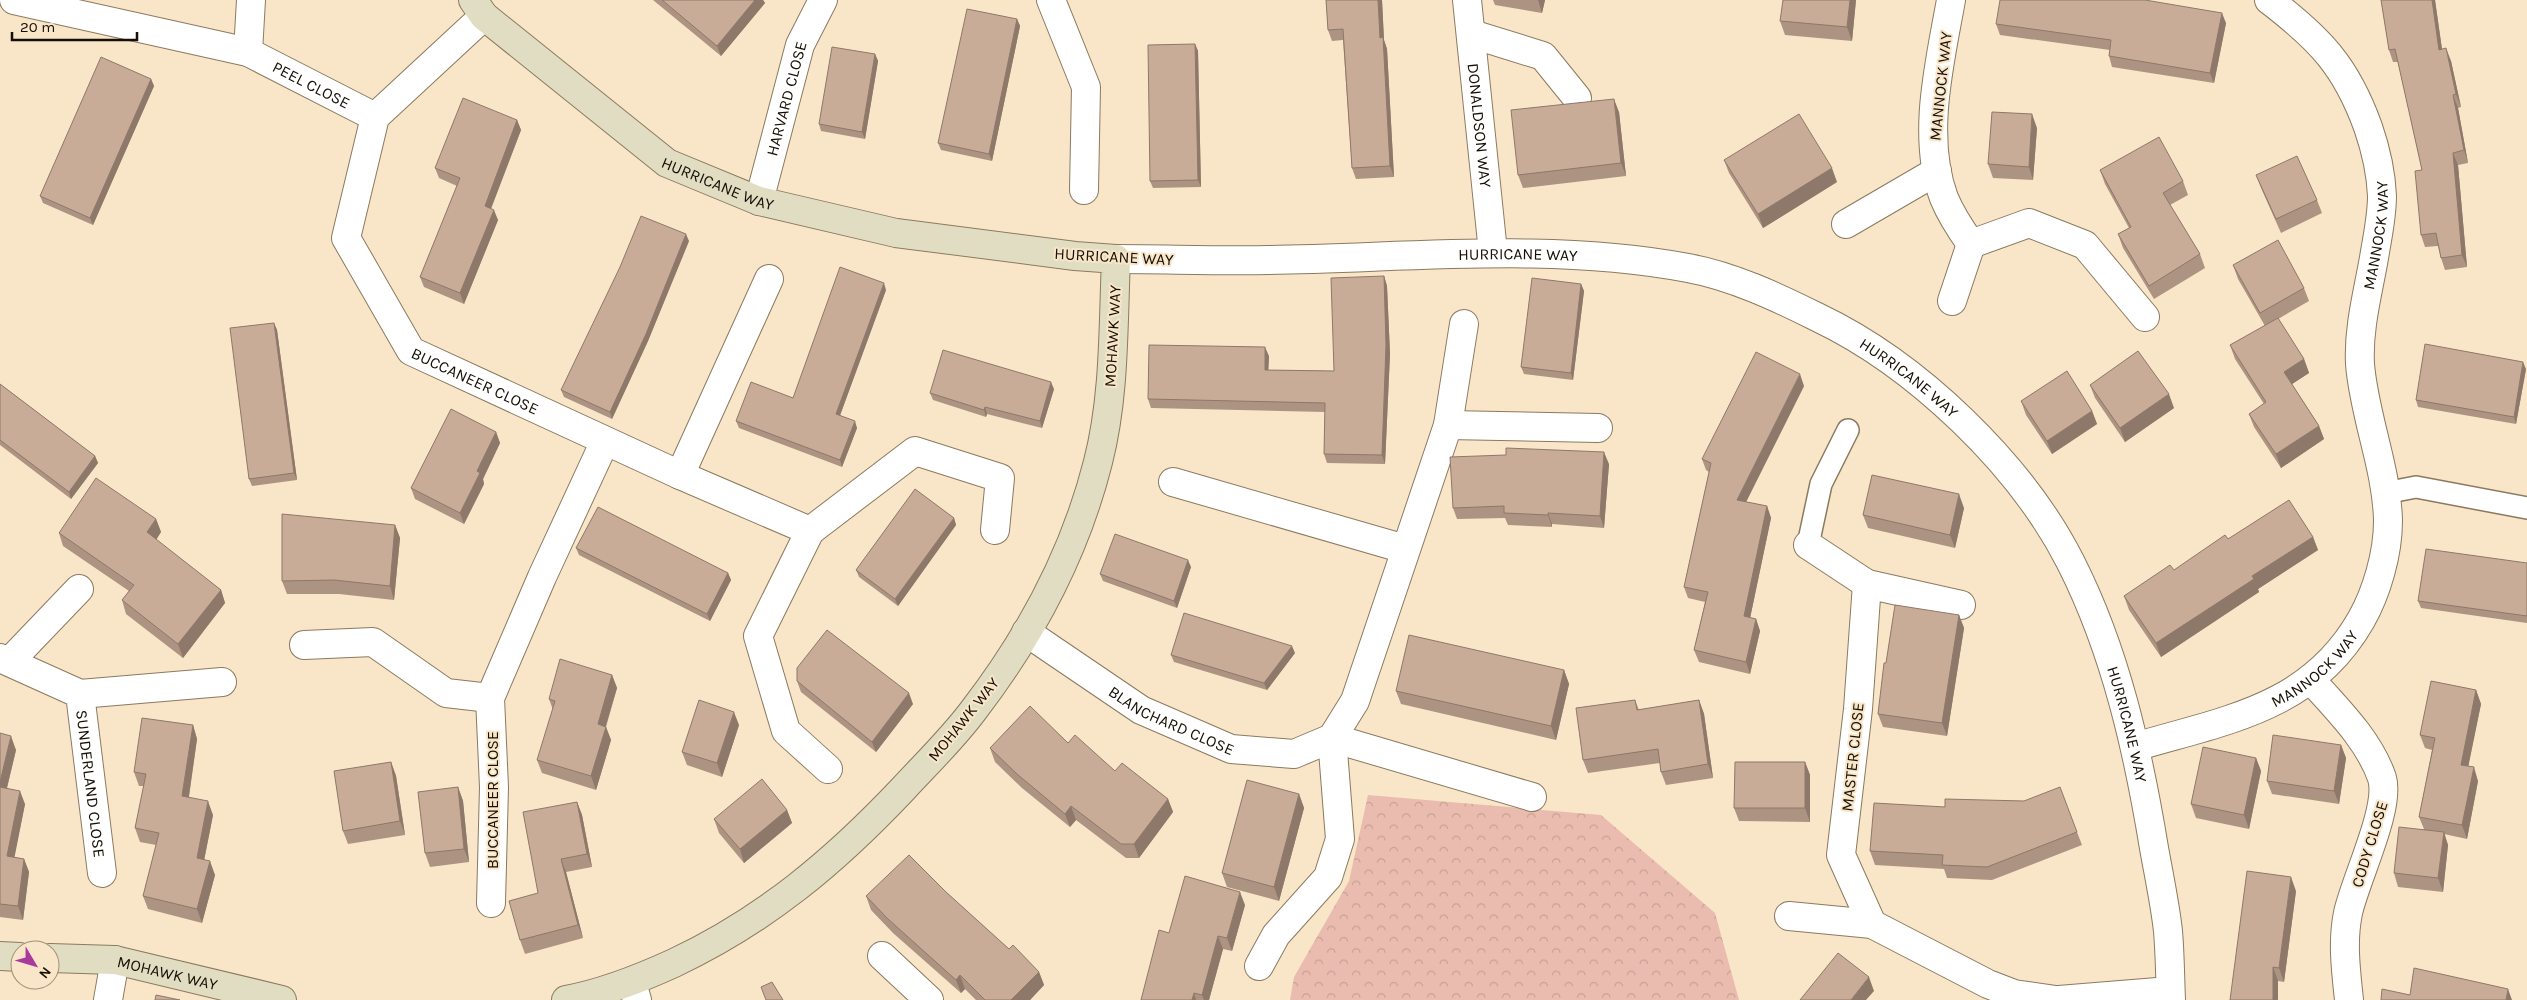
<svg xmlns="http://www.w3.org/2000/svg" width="2527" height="1000" font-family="Karla,sans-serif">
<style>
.park{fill:url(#park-crowns)}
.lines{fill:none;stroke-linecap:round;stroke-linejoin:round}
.lane-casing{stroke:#8b7a5f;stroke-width:24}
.street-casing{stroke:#8b7a5f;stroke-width:30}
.secondary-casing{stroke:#8b7a5f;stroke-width:30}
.lane{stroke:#fff;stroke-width:21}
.street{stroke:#fff;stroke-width:28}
.secondary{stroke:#e1ddc2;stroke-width:28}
.wall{fill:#ad9482}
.shaded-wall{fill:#8d786a}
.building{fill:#c9ac97;stroke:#8d786a}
.labels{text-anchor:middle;stroke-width:4;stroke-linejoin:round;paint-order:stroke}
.street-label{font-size:16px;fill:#150f05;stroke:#f9e6c8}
</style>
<defs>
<pattern id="park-crowns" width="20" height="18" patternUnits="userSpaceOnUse" patternTransform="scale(1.25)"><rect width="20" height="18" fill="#eabcaf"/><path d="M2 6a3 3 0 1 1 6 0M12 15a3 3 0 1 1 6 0" fill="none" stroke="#c8a095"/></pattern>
</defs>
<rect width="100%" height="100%" fill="#f9e6c8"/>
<path class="park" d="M1368,795L1601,815L1715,913L1739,1000H1290L1294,977L1349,881Z"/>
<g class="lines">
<defs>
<path id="lane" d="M2385,493L2416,487L2527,508
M1808,545L1821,484L1848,430"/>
<g id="street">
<path id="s1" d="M14,0L248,52L375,117"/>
<path d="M1051,0L1086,87L1084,190"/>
<path id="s2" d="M1467,0L1493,252"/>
<path d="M1951,0C1940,62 1921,136 1944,198C1951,215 1961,230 1971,244L2029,223L2085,245L2145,317"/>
<path id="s3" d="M484,16L375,117L346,238L411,351L680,475L810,531L915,451L1000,478L995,530"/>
<path d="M1472,34L1543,56L1577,98"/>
<path d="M248,52L251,0"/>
<path id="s4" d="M759,201L800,45L823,0"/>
<path d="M1846,224L1937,171"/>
<path id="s5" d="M1116,259C1167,259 1218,261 1269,260C1409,258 1549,242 1688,268C1732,276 1777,297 1817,317C1916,364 2021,464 2071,563C2116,652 2138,751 2154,848C2159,876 2165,904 2168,931C2170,954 2170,977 2171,1000"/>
<path d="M1952,301L1971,244"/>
<path d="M1448,425L1598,428"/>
<path d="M680,475L769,279"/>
<path d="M1173,482L1405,549"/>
<path d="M810,531L758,636L786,731L828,769"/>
<path d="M1808,545L1867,584"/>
<path d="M1961,605L1867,584L1858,709L1841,855L1872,924L1988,984L2014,994L2056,1000"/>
<path id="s6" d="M1026,632L1141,710L1231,749L1294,754L1332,738L1355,701L1448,425L1464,324"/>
<path d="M304,645L373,642L446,693L490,698"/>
<path id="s7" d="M0,658L80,694L102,873"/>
<path d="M10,661L79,589"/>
<path d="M2311,680C2337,709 2369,740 2382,778C2391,808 2355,880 2348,913C2342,942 2346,971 2349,1000"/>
<path d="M80,694L222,682"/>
<path id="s8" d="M2135,747C2225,720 2310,709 2361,620C2377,592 2388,553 2388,521C2387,468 2364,416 2360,364C2358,326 2369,289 2375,252C2378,234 2382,215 2382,196C2381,172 2376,150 2368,127C2346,66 2320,39 2269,0"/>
<path d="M491,903L494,787L490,698L542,577L605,441"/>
<path d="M1789,916L1872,924"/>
<path d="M882,956L929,1000"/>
<path d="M1259,966L1276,935L1328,877L1340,839L1332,738L1532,797"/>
<path d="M632,983L637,1000"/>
<path d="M108,1000L115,960"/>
<path d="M2059,1000L2170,991"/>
</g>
<g id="secondary">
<path id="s9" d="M473,0L484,16L667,163L759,201L896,233L1075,256L1116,259C1113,326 1115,396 1098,462C1075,553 1030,637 973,711C952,739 927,763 903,789C834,862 765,920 674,963C639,979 604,993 566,1000"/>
<path d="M0,956L20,957"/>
<path id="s10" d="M50,958L115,960L282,1000"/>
</g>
</defs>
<use href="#lane" class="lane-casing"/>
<use href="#street" class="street-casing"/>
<use href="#secondary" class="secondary-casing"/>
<use href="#lane" class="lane"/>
<use href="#street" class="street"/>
<use href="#secondary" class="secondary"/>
</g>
<path class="wall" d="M653,0H763L765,3L721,56Z
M1326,0H1382L1384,40L1387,49L1394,177L1356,179L1352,168L1343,40L1332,41L1328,30Z
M1493,0H1545L1542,13L1495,5Z
M1856,0L1852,41L1785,35L1780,21Z
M2381,0H2435L2442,50L2451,61L2461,107L2458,108L2468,163L2458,165L2467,267L2445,270L2441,258L2438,246L2425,247L2421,235L2422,170L2398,62H2393L2389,50Z
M1017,19L1020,26L992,161L941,150L938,143Z
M2226,23L2214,83L2112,67L2109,56L2110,50L2000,35L1996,24Z
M1195,44L1198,51L1201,187L1153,188L1150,181Z
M875,54L878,61L865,139L821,131L819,124Z
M151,79L154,86L93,225L43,203L40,196Z
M1619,112L1626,176L1523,188L1518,175Z
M517,120L521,130L491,209L498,220L464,304L424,287L420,277L457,186L439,178L435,168Z
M2037,128L2033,180L1993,178L1988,164Z
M1724,160L1837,182L1763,228L1729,173Z
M2100,170L2183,181L2188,195L2170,205L2200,254L2205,268L2154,299L2123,248L2118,234L2129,228L2105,184Z
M2256,175L2317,200L2322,213L2281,233L2261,188Z
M689,241L648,341L612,419L564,397L561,390Z
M2233,265L2304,288L2309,301L2278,319L2304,359L2309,373L2292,384L2319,426L2324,439L2281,468L2254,427L2249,414L2264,404L2235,359L2230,345L2265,326L2238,279Z
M1384,276L1387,286L1390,354L1385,464L1327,463L1324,454L1325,412L1151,408L1148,399L1269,356L1268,370L1334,371Z
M1581,284L1584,291L1573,380L1524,374L1521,367Z
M886,290L840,415L857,428L842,467L739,428L736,421L793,398Z
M274,323L277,330L297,480L252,486L249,479Z
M2526,369L2516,424L2418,407L2416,400Z
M0,384L95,456L98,463L71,499L0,445Z
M2090,385L2174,408L2125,442L2095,398Z
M1804,386L1746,502L1767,506L1771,518L1750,618L1756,619L1760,631L1750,674L1699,662L1694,650L1705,602L1688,598L1684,587L1709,472L1706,470L1702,459Z
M1054,389L1042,428L987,414L986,417L933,400L930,393Z
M2021,401L2092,411L2097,424L2052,454L2026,415Z
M496,432L500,443L483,479L484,484L464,524L415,499L411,488Z
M1609,464L1604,528L1552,524V527L1508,525L1505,518L1457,519L1453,508Z
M1964,508L1955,548L1868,528L1863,515Z
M954,518L956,525L898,606L859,577L856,570Z
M156,519L161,532L156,540L221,590L225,603L183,658L126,614L122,600L129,591L63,546L59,533Z
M395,525L400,538L394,600L339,594H287L282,581Z
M2313,537L2318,550L2258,589L2259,592L2161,657L2129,610L2124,596L2174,570L2228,539Z
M576,548L728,573L731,580L710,621L579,555Z
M2527,563V623L2421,608L2418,601Z
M1191,567L1177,608L1103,581L1100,574Z
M1959,615L1964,628L1947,736L1883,727L1878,714L1886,663Z
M1295,653L1267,690L1174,662L1171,655Z
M1564,670L1569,684L1556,740L1401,704L1396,691Z
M612,675L617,688L606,727L611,740L596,790L542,773L537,760L553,710L549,699Z
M797,681L913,704L876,752L801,692Z
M2476,690L2481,704L2468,766L2478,781L2467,839L2444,834L2448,845L2443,892L2398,887L2394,873L2424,829L2419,817L2432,750L2425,748L2420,735Z
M1635,700L1639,710L1699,700L1704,714L1713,778L1666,785L1661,772L1660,763L1588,773L1583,760Z
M193,725L197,739L189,797L213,815L204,860L215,875L202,923L148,909L143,896L156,845L140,842L135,828L144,786H139L134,772Z
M739,725L722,777L687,765L682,752Z
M0,733L16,750L7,788L25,804L14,857L24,859L29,872L23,920L0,917Z
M1068,743L1115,771L1168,799L1173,812L1139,858H1126L1076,820L1070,827L1022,788L995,762L990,748Z
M2341,745L2346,758L2339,804L2272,794L2267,781Z
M2256,758L2261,771L2249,829L2196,818L2191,804Z
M391,762L396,776L405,835L348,844L343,831Z
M1805,762L1810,775V822L1739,821L1734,808Z
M458,787L463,801L469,862L430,867L425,853Z
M1299,794L1304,808L1279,901L1227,887L1222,873Z
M577,802L582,815L592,867L566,872L583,938L525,954L520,940L538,893Z
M1945,807L2077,832L2082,845L1992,880L1947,878L1944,869L1875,865L1870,851Z
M787,810L792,823L744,863L719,833L714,819Z
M2296,891L2284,982L2278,981L2230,1000Z
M946,892L1009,949L1039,972L1044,985L1030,1000H976L965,989L961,993L893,933L871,910L866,896Z
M1245,905L1232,951L1223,949L1209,1000H1141L1169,933Z"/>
<path class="shaded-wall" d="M755,0H763L765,3L721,56L717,46Z
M1378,0H1382L1384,40L1387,49L1394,177L1390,166L1380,38Z
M1538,0H1545L1542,13Z
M1850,0H1856L1852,41L1847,27Z
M2432,0H2435L2444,63L2439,50Z
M2222,13L2226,23L2214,83L2210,73Z
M1017,19L1020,26L992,161L989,154Z
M1195,44L1198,51L1201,187L1198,180Z
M2446,48L2451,61L2461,107L2456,94Z
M875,54L878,61L865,139L862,132Z
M151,79L154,86L93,225L90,218Z
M2453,95L2458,108L2468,163L2464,150Z
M1614,99L1619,112L1626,176L1621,163Z
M2032,114L2037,128L2033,180L2029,167Z
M517,120L521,130L488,216L485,206Z
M2453,153L2458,165L2467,267L2462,255Z
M1832,168L1837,182L1763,228L1758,214Z
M494,210L498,220L464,304L460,293Z
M686,234L689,241L648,341L612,419L610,412Z
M1384,276L1387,286L1390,354L1385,464L1382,455Z
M884,283L886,290L838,421L836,414Z
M1581,284L1584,291L1573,380L1571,373Z
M274,323L277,330L297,480L294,473Z
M1265,347L1269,356L1268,379L1265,370Z
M2304,359L2309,373L2289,386L2284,372Z
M2523,362L2526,369L2516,424L2514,417Z
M1800,374L1804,386L1741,512L1737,500Z
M1051,382L1054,389L1042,428L1040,421Z
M2169,394L2174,408L2125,442L2120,428Z
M985,407L987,414L986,417L984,410Z
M2092,411L2097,424L2052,454L2047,441Z
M855,421L857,428L842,467L840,460Z
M2319,426L2324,439L2281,468L2276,454Z
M496,432L500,443L483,479L484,484L464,524L460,513L477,471Z
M1604,452L1609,464L1604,528L1600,516Z
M95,456L98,463L71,499L69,492Z
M1959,494L1964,508L1955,548L1950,535Z
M1767,506L1771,518L1748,628L1744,616Z
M1548,513L1552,524V527L1548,515Z
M954,518L956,525L898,606L895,599Z
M156,519L161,532L152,546L147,532Z
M395,525L400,538L394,600L390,586Z
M2313,537L2318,550L2258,589L2259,592L2161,657L2156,643L2252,576Z
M1188,560L1191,567L1177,608L1174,601Z
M728,573L731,580L710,621L707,614Z
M221,590L225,603L183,658L178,644Z
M1959,615L1964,628L1947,736L1942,723Z
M1756,619L1760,631L1750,674L1746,662Z
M1292,646L1295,653L1267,690L1264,683Z
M1564,670L1569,684L1556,740L1551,726Z
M612,675L617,688L603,735L606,727L611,740L596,790L591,776L598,724Z
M2476,690L2481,704L2466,778L2461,765Z
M909,693L913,704L876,752L872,742Z
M1699,700L1704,714L1713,778L1708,764Z
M734,712L739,725L722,777L717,763Z
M193,725L197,739L187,809L182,796Z
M11,736L16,750L4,800L0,790V782Z
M2341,745L2346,758L2339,804L2334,791Z
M2256,758L2261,771L2249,829L2244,815Z
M391,762L396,776L405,835L400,821Z
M1805,762L1810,775V822L1805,808Z
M2474,767L2478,781L2467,839L2462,825Z
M458,787L463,801L469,862L464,849Z
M20,791L25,804L12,870L7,856Z
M1299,794L1304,808L1279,901L1274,887Z
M1168,799L1173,812L1139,858L1134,844Z
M208,801L213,815L202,871L197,858Z
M577,802L582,815L592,867L587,854Z
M1071,806L1076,820L1070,827L1065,814Z
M787,810L792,823L744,863L740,849Z
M2444,832L2448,845L2443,892L2438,878Z
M24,859L29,872L23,920L18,906Z
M561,859L566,872L583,938L578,925Z
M210,861L215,875L202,923L197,909Z
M2291,877L2296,891L2284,982L2279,968Z
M1240,892L1245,905L1232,951L1227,938Z
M1218,936L1223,949L1209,1000H1204L1202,995Z
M2273,967L2278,981V1000H2273Z
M1039,972L1044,985L1030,1000H1011Z
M960,975L965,989L961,993L956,980Z
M1869,977L1874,991L1866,1000H1851Z
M2508,989L2512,1000H2506Z
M1194,993L1196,1000H1192Z"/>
<path class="building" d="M662,0H755L717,46Z
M1326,0H1378L1380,38L1383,37L1390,166L1352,168L1343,29L1328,30Z
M1783,0H1850L1847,27L1780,21Z
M2000,0H2145L2222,13L2210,73L2109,56L2111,40L1996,24Z
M2381,0H2432L2439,50L2446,48L2456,94L2453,95L2464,150L2453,153L2462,255L2441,258L2436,233L2421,235L2415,171L2422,170L2395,49L2389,50Z
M967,9L1017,19L989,154L938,143Z
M1195,44L1198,180L1150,181L1148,45Z
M832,47L875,54L862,132L819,124Z
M101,57L151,79L90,218L40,196Z
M463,98L517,120L485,206L494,210L460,293L420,277L460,178L435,168Z
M1614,99L1621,163L1518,175L1511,110Z
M1992,112L2032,114L2029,167L1988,164Z
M1799,114L1832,168L1758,214L1724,160Z
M2159,137L2183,181L2163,193L2200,254L2149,286L2118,234L2131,227L2100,170Z
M2297,156L2317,200L2276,219L2256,175Z
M641,216L686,234L646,334L610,412L561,390L620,267Z
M2278,240L2304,288L2260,313L2233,265Z
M840,267L884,283L836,414L855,421L840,460L736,421L751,382L793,398Z
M1384,276L1386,345L1382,455L1324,454L1325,403L1148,399L1149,345L1265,347V370L1334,371L1331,278Z
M1532,278L1581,284L1571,373L1521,367Z
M2278,318L2304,359L2284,372L2319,426L2276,454L2249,414L2266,402L2230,345Z
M274,323L294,473L249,479L230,328Z
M2425,344L2523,362L2514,417L2416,400Z
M943,350L1051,382L1040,421L985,407L984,410L930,393Z
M2138,351L2169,394L2120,428L2090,385Z
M1756,352L1800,374L1737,500L1767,506L1744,616L1756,619L1746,662L1694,650L1708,592L1684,587L1711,463L1702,459Z
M2067,371L2092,411L2047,441L2021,401Z
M0,384L95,456L69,492L0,440Z
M451,409L496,432L477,471L480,473L460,513L411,488Z
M1506,448L1604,452L1600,516L1548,513V515L1504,513V506L1453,508L1450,457L1506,455Z
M1872,475L1959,494L1950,535L1863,515Z
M96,478L156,519L147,532L221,590L178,644L122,600L134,585L59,533Z
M915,489L954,518L895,599L856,570Z
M2289,500L2313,537L2252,576L2254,579L2156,643L2124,596L2170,565L2174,570L2225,535L2228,539Z
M598,507L728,573L707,614L576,548Z
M282,514L395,525L390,586L334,580L282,581Z
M1115,534L1188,560L1174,601L1100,574Z
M2426,549L2527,563V616L2418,601Z
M1895,605L1959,615L1942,723L1878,714L1884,663H1886Z
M1184,613L1292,646L1264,683L1171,655Z
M827,630L909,693L872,742L797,681V668Z
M1409,635L1564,670L1551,726L1396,691Z
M560,659L612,675L598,724L606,727L591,776L537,760L555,701L549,699Z
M2431,681L2476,690L2461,765L2474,767L2462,825L2419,817L2435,738L2420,735Z
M699,700L734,712L717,763L682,752Z
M1635,700L1637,710L1699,700L1708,764L1661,772L1658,749L1583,760L1576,708Z
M1030,706L1068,743L1075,735L1115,771L1122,763L1168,799L1134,844H1121L1071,806L1065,814L1017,774L990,748Z
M142,718L193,725L182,796L208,801L197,858L210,861L197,909L143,896L159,833L135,828L146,774L134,772Z
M0,733L11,736L0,782Z
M2273,735L2341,745L2334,791L2267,781Z
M2203,747L2256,758L2244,815L2191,804Z
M391,762L400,821L343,831L334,771Z
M1735,762H1805V808H1734Z
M762,779L787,810L740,849L714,819Z
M1247,780L1299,794L1274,887L1222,873Z
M0,787L20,791L7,856L24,859L18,906L0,904Z
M458,787L464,849L425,853L418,792Z
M2060,787L2077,832L1987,867L1942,865L1943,855L1870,851L1874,803L1945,807V799L2024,801Z
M577,802L587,854L561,859L578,925L520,940L509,901L538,893L523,812Z
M2399,827L2444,832L2438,878L2394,873Z
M909,855L946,892L1009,949L1013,945L1039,972L1011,1000H985L960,975L956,980L888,919L866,896Z
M2247,871L2291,877L2279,968L2273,967V1000H2230Z
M1185,876L1240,892L1227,938L1218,936L1202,995L1194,993L1192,1000H1141L1159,930L1169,933Z
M1838,953L1869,977L1851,1000H1800Z
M2414,968L2508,989L2506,1000H2381L2382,989L2410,995Z
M772,982L783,1000H766L761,987Z
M156,995L180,1000H155Z"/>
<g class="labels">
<g class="street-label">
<text dy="6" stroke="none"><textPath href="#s1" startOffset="311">PEEL CLOSE</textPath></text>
<text transform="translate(1940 86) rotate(-84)" y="6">MANNOCK WAY</text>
<text dy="6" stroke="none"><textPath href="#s4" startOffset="106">HARVARD CLOSE</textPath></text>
<text dy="6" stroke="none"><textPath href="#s2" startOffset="126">DONALDSON WAY</textPath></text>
<text dy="6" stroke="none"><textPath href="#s9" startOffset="309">HURRICANE WAY</textPath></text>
<text dy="6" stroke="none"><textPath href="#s8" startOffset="661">MANNOCK WAY</textPath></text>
<text dy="6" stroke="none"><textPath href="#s5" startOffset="402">HURRICANE WAY</textPath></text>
<text transform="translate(1114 256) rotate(3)" y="6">HURRICANE WAY</text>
<text transform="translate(1112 336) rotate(-87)" y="6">MOHAWK WAY</text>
<text dy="6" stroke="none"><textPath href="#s3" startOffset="474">BUCCANEER CLOSE</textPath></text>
<text dy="6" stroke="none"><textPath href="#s5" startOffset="822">HURRICANE WAY</textPath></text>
<text dy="6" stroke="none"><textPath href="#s8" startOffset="199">MANNOCK WAY</textPath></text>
<text dy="6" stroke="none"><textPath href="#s6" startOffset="171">BLANCHARD CLOSE</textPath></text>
<text transform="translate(963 719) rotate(-51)" y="6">MOHAWK WAY</text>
<text dy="6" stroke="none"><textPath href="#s5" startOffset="1242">HURRICANE WAY</textPath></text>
<text transform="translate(1852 757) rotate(-84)" y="6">MASTER CLOSE</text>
<text dy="6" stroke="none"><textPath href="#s7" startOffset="178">SUNDERLAND CLOSE</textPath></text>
<text transform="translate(492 800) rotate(-90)" y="6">BUCCANEER CLOSE</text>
<text transform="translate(2369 844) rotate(-73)" y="6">CODY CLOSE</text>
<text dy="6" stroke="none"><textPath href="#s10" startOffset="119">MOHAWK WAY</textPath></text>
</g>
</g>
<g transform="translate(35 965) rotate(128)"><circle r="24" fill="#f9e6c8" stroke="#9e907a"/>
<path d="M0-4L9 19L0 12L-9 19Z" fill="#a73a9a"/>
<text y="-8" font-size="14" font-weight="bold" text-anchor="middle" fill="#150f05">N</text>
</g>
<path d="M12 32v8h125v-8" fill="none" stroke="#150f05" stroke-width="2.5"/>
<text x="20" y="32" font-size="15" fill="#150f05" stroke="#f9e6c8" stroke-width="4" paint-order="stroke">20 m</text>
</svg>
